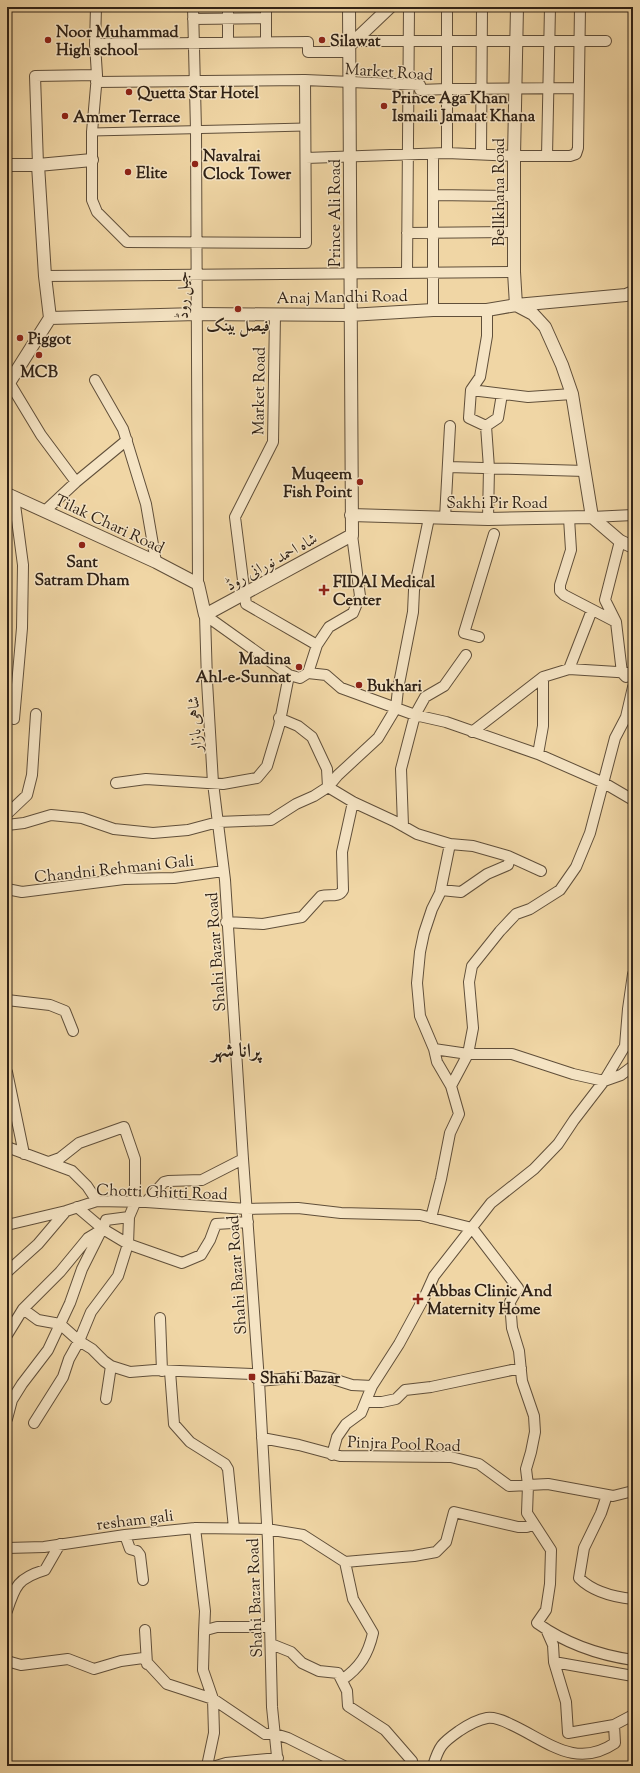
<svg xmlns="http://www.w3.org/2000/svg" width="640" height="1773" font-family="'Sorts Mill Goudy',Amiri,serif">
<style>
.lines{fill:none;stroke-linecap:round;stroke-linejoin:round}
.pedestrian-casing{stroke:#604f3a;stroke-width:9}
.minor-casing{stroke:#604f3a;stroke-width:12}
.tertiary-casing{stroke:#604f3a;stroke-width:14}
.pedestrian{stroke:#f5e4c4;stroke-width:7}
.minor{stroke:#f5e4c4;stroke-width:10}
.tertiary{stroke:#f5e4c4;stroke-width:12}
.poi-dot{fill:#8f2418;stroke:#f5e4c4;stroke-width:1.5}
.labels{text-anchor:middle;stroke-width:3;stroke-linejoin:round;paint-order:stroke}
.poi-label{font-size:16px;font-weight:bold;fill:#302216;stroke:#f5e4c4;text-anchor:start}
.street-label{font-size:16px;fill:#302216;stroke:#f5e4c4}
.district-label{font-size:20px;font-weight:bold;fill:#302216;stroke:#f5e4c4}
</style>
<rect width="100%" height="100%" fill="#f0d6a5"/>
<filter id="stains"><feTurbulence type="fractalNoise" baseFrequency=".005" numOctaves="4"/><feColorMatrix values="0 0 0 0 .2 0 0 0 0 .09 0 0 0 0 .02 0 0 0 .5 -.17"/></filter>
<radialGradient id="worn" r=".72"><stop offset=".6" stop-color="#630" stop-opacity="0"/><stop offset="1" stop-color="#630" stop-opacity=".3"/></radialGradient>
<g class="lines">
<defs>
<path id="pedestrian" d="M92,132L305,127"/>
<path id="minor" d="M193,7L196,130L198,584
M228,7V42
M447,7V153
M193,19L266,18
M355,41H606
M266,42V7
M95,44L308,42V52H349
M97,75L92,132V200L97,212L127,242L306,243L305,80L420,85V90L447,89L578,88
M96,82L305,80
M481,154L482,7
M547,156L550,7
M306,158L447,153L514,156H570L576,154L578,148L580,7
M38,165L35,76L97,75L95,44L96,7
M433,195L514,196
M407,233L515,232
M407,273L409,7
M45,276L514,272
M433,310V154
M487,310V336L480,377L471,390L469,418L486,426L489,468L488,519
M275,314L273,442L235,517L246,604L317,645L329,627L353,613L360,596L352,535
M95,380L123,429L146,504L156,562
M9,382L41,435L76,482
M471,390L528,397L572,394
M486,426L498,418L502,394
M448,467L585,471
M45,511L76,482L127,440
M592,517L633,515
M445,518L450,426
M569,518L571,550L560,585V591L564,595L616,622
M620,541L605,600L616,622L622,673L626,677
M205,615L207,681L213,783L225,880L243,1159L259,1381L268,1541L272,1707L278,1766
M205,615L289,675L300,678L308,673L326,675L341,688L415,715L446,722L538,754L604,783L633,800
M479,637L464,633L494,534
M569,669L592,610
M308,673L317,645
M279,718L298,726L312,737L327,769L328,787
M14,719L22,628L23,565L14,497
M472,732L543,677L569,669L633,673
M538,754L543,726V677
M116,783L146,779L223,784L257,778L267,766L279,726L289,675
M328,787L353,802L394,821L417,834L450,844L473,846L508,856L541,871
M7,814L27,795L32,775L36,714
M7,825L24,823L51,815L82,818L114,829L153,833L188,830L218,822L271,820L296,804L314,796L328,787L338,775L378,738L396,708L398,689L413,612L414,590L429,518
M403,826L401,769L415,715L425,697L444,686L466,655
M450,844L440,893L432,909L424,933L420,952L417,983L420,1016L434,1049L437,1062L451,1086
M7,889L22,892L124,879L174,878L223,871
M441,890L461,892L487,874L508,865L510,857
M226,922L263,924L302,917L321,896C329,894 339,898 343,890L342,852L353,802
M7,1000L50,1005L65,1011L73,1031
M434,1049L468,1054H512L573,1074L604,1081L621,1075L633,1066
M7,1072L24,1154
M7,1147L72,1171L87,1186L97,1201
M146,1202L164,1182L168,1181L202,1180L243,1159
M77,1207L103,1229L128,1244L182,1263L201,1255L210,1240L216,1224L248,1222
M431,1218L441,1179L450,1133L459,1114L451,1086L468,1054L473,1028L469,982L472,966L500,931L516,914L530,909L560,890L576,867L590,833L615,738L626,717L633,687
M7,1225L66,1211L97,1201L146,1202L247,1209L298,1208L341,1213L420,1215L472,1228L518,1288L510,1302L512,1328L519,1351L522,1381L534,1416L535,1432L531,1452L526,1469L528,1485L527,1513L551,1550L550,1584L546,1610L537,1623C565,1643 599,1655 633,1660
M7,1272L38,1244L66,1211
M23,1309L38,1320L60,1324L79,1341L92,1349L104,1361L111,1366L130,1372L155,1370L252,1374L259,1381L313,1376L330,1378L352,1385L372,1386
M160,1318L162,1371
M7,1335L23,1309L60,1272L88,1238L103,1229L106,1220L129,1217L135,1203V1159L124,1127L79,1143L60,1158L49,1162
M170,1371L174,1424L190,1442L225,1464L228,1469L234,1528
M106,1399L111,1366
M366,1402H382L396,1399L405,1390L431,1387L521,1368
M7,1419L12,1400L22,1384L48,1350L70,1303L82,1269L102,1229
M34,1423L63,1377L69,1359L79,1341L91,1312L118,1276L128,1244L129,1217
M262,1438L299,1445L340,1456L451,1457L479,1464L509,1486L548,1484L613,1496L633,1491
M332,1455L337,1437L346,1424L361,1413L372,1386L399,1344L425,1296L434,1276L491,1203L534,1169L558,1144L574,1120L604,1081L625,1046L628,1009L633,974
M607,1495L601,1513L584,1548L579,1578C593,1592 613,1597 633,1599
M195,1528L205,1611L204,1633
M125,1535L130,1549L137,1551L140,1555L143,1580
M7,1548L44,1547L125,1535L195,1528L267,1529L303,1535L345,1562L353,1599L373,1633C368,1655 360,1667 342,1680
M345,1562L414,1556L436,1552L446,1542L454,1512L518,1527H527L534,1524
M7,1611C15,1586 18,1578 45,1570L60,1544
M546,1629L553,1645L554,1662L566,1702L568,1733L614,1725L633,1715
M145,1630L147,1664
M271,1644L291,1652L302,1663L319,1671L338,1673L347,1691L348,1706L385,1730L412,1761L413,1766
M7,1661L21,1665L68,1659L94,1669L121,1661L143,1658L167,1684L213,1699L265,1734H275L288,1738L344,1766
M554,1662L633,1676
M207,1766L214,1733L213,1699L203,1670L204,1633L206,1630L217,1627H270
M216,1766L226,1763L278,1758
M433,1766C439,1746 442,1743 459,1731C468,1725 476,1720 487,1718C494,1717 504,1721 510,1724C546,1740 575,1770 615,1743L614,1725"/>
<path id="tertiary" d="M517,7L514,156V272L516,305L533,314L545,327L562,365L572,394L592,517
M349,46L390,7
M7,165H38L92,160
M38,165L45,276L50,318
M50,318L197,314L350,315L433,310H487L516,305L626,295L633,292
M7,386L50,318
M7,494L156,562L198,584L205,615L352,535L349,7
M351,515L488,519L592,517L620,541L633,547"/>
</defs>
<use href="#pedestrian" class="pedestrian-casing"/>
<use href="#minor" class="minor-casing"/>
<use href="#tertiary" class="tertiary-casing"/>
<use href="#pedestrian" class="pedestrian"/>
<use href="#minor" class="minor"/>
<use href="#tertiary" class="tertiary"/>
</g>
<g class="poi-dot">
<circle cx="48" cy="40" r="4"/>
<circle cx="322" cy="40" r="4"/>
<circle cx="129" cy="92" r="4"/>
<circle cx="384" cy="106" r="4"/>
<circle cx="65" cy="116" r="4"/>
<circle cx="195" cy="164" r="4"/>
<circle cx="128" cy="172" r="4"/>
<circle cx="238" cy="309" r="4"/>
<circle cx="20" cy="338" r="4"/>
<circle cx="39" cy="355" r="4"/>
<circle cx="360" cy="482" r="4"/>
<circle cx="82" cy="545" r="4"/>
<path d="M322 584h4v4h4v4h-4v4h-4v-4h-4v-4h4z"/>
<circle cx="299" cy="667" r="4"/>
<circle cx="359" cy="685" r="4"/>
<path d="M416 1293h4v4h4v4h-4v4h-4v-4h-4v-4h4z"/>
<rect x="248" y="1373" width="8" height="8" rx="2"/>
</g>
<g class="labels">
<g class="poi-label">
<text x="56" y="37">Noor Muhammad<tspan x="56" dy="18">High school</tspan></text>
<text x="330" y="46">Silawat</text>
<text x="137" y="98">Quetta Star Hotel</text>
<text x="392" y="103">Prince Aga Khan<tspan x="392" dy="18">Ismaili Jamaat Khana</tspan></text>
<text x="73" y="122">Ammer Terrace</text>
<text x="203" y="161">Navalrai<tspan x="203" dy="18">Clock Tower</tspan></text>
<text x="136" y="178">Elite</text>
<text x="238" y="331" text-anchor="middle">فیصل بینک</text>
<text x="28" y="344">Piggot</text>
<text x="39" y="377" text-anchor="middle">MCB</text>
<text x="352" y="479" text-anchor="end">Muqeem<tspan x="352" dy="18">Fish Point</tspan></text>
<text x="82" y="567" text-anchor="middle">Sant<tspan x="82" dy="18">Satram Dham</tspan></text>
<text x="333" y="587">FIDAI Medical<tspan x="333" dy="18">Center</tspan></text>
<text x="291" y="664" text-anchor="end">Madina<tspan x="291" dy="18">Ahl-e-Sunnat</tspan></text>
<text x="367" y="691">Bukhari</text>
<text x="427" y="1296">Abbas Clinic And<tspan x="427" dy="18">Maternity Home</tspan></text>
<text x="260" y="1383">Shahi Bazar</text>
</g>
<g class="street-label">
<text transform="translate(389 71) rotate(4)" y="6">Market Road</text>
<text transform="translate(498 192) rotate(-90)" y="6">Bellkhana Road</text>
<text transform="translate(334 213) rotate(-90)" y="6">Prince Ali Road</text>
<text transform="translate(182 295) rotate(-90)" y="6">جیل روڈ</text>
<text transform="translate(342 296) rotate(-1)" y="6">Anaj Mandhi Road</text>
<text transform="translate(258 391) rotate(-89)" y="6">Market Road</text>
<text x="497" y="508">Sakhi Pir Road</text>
<text transform="translate(110 523) rotate(25)" y="6">Tilak Chari Road</text>
<text transform="translate(271 561) rotate(-29)" y="6">شاہ احمد نورانی روڈ</text>
<text transform="translate(194 724) rotate(-94)" y="6">شاہی بازار</text>
<text transform="translate(114 868) rotate(-6)" y="6">Chandni Rehmani Gali</text>
<text transform="translate(215 952) rotate(-94)" y="6">Shahi Bazar Road</text>
<text transform="translate(162 1191) rotate(2)" y="6">Chotti Ghitti Road</text>
<text transform="translate(236 1275) rotate(-94)" y="6">Shahi Bazar Road</text>
<text transform="translate(404 1443) rotate(2)" y="6">Pinjra Pool Road</text>
<text transform="translate(135 1519) rotate(-7)" y="6">resham gali</text>
<text transform="translate(254 1598) rotate(-92)" y="6">Shahi Bazar Road</text>
</g>
<g class="district-label">
<text x="236" y="1057">پرانا شہر</text>
</g>
</g>
<rect width="640" height="1773" fill="none" stroke="#f0d6a5" stroke-width="24"/>
<rect x="8" y="8" width="624" height="1757" fill="none" stroke="#302216" stroke-width="2"/>
<rect x="12" y="12" width="616" height="1749" fill="none" stroke="#302216"/>
<rect width="100%" height="100%" filter="url(#stains)"/>
<rect width="100%" height="100%" fill="url(#worn)"/>
</svg>
